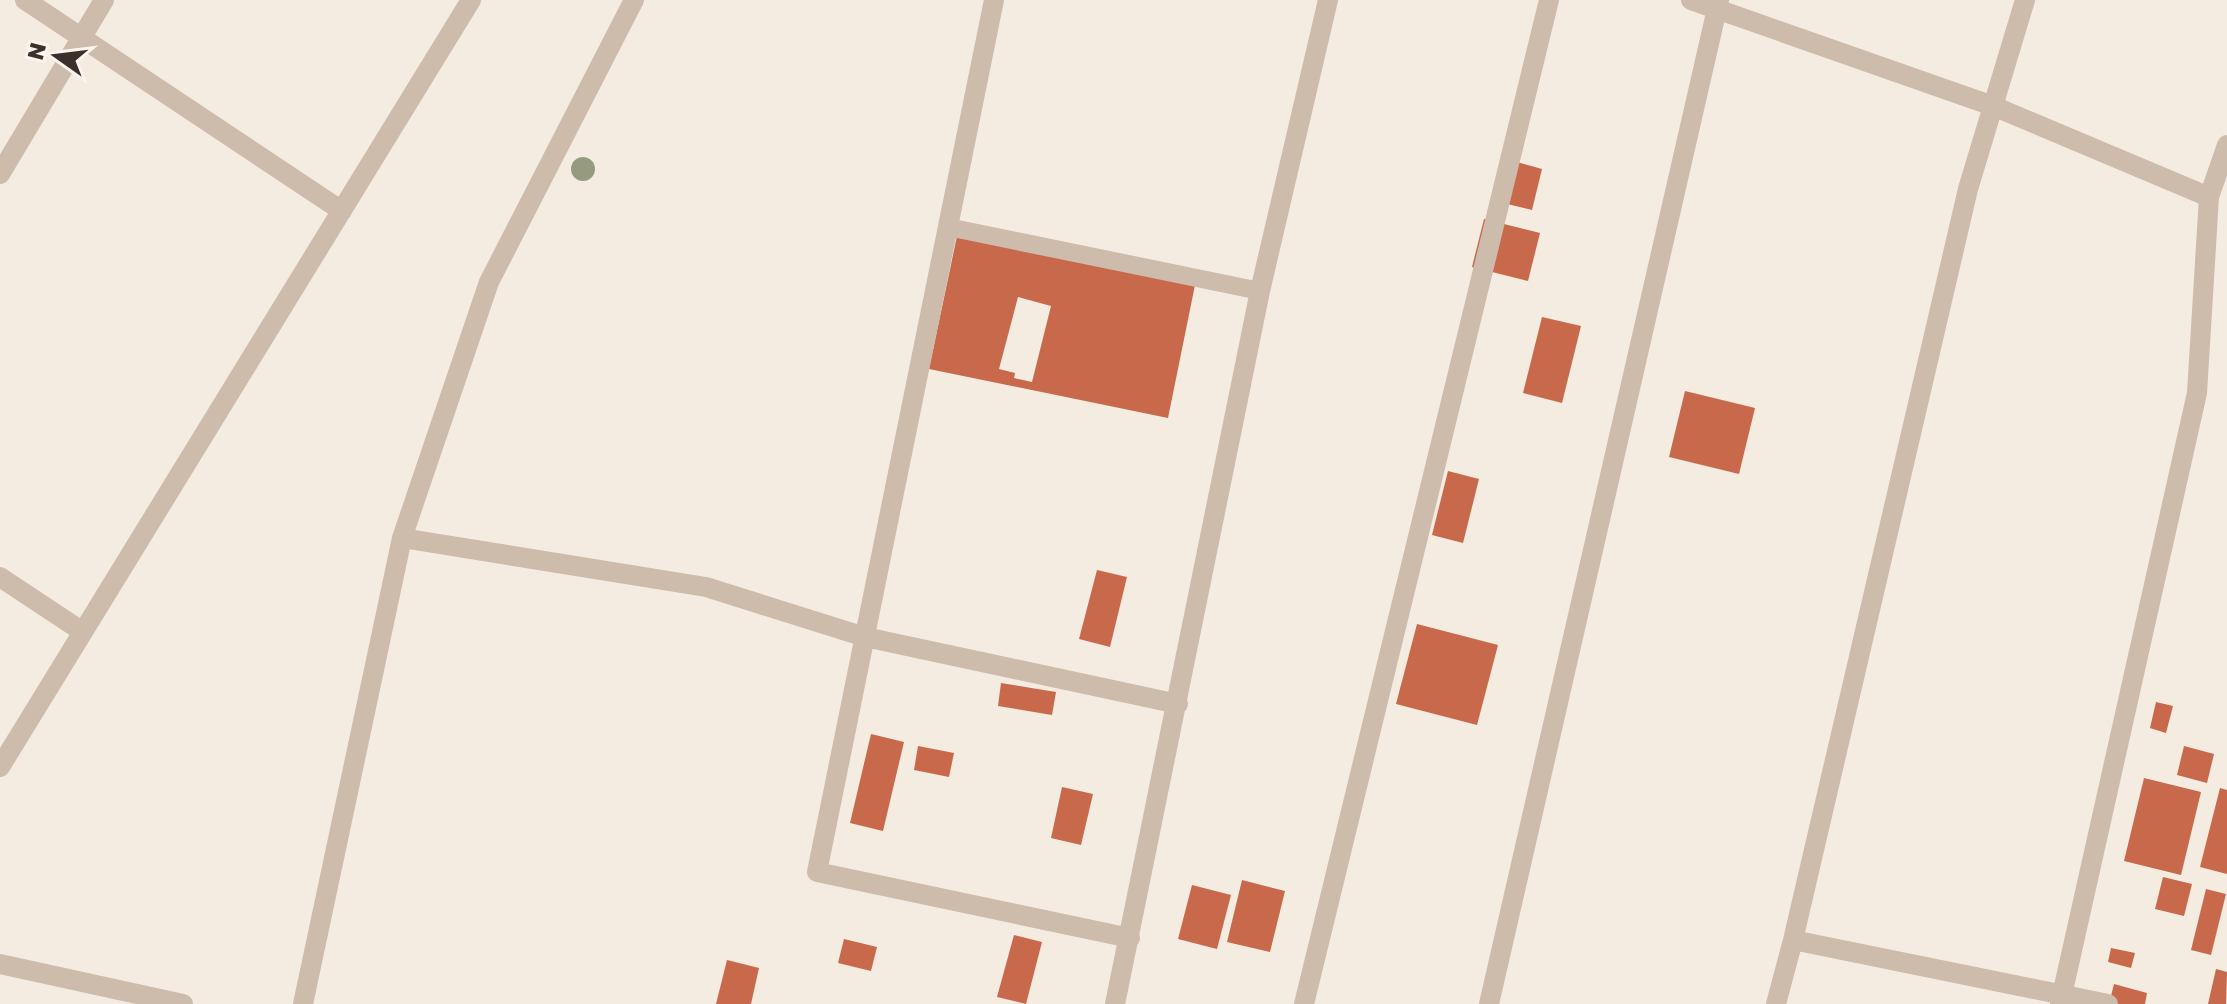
<svg xmlns="http://www.w3.org/2000/svg" width="2227" height="1004" font-family="'Golos Text',sans-serif">
<style>
.building{fill:#c8694b;fill-rule:evenodd}
.lines{fill:none;stroke-linecap:round;stroke-linejoin:round}
.service{stroke:#cdbbac;stroke-width:18}
.minor{stroke:#cdbbac;stroke-width:20}
.tree{fill:#969b7f}
</style>
<rect width="100%" height="100%" fill="#f4ebe1"/>
<path class="building" d="M1513,161L1542,169L1532,210L1503,203Z
M1484,219L1540,233L1528,281L1472,267Z
M957,236L1195,285L1168,418L929,369ZM1018,297L1051,306L1032,382L1014,378L1015,373L999,369Z
M1542,317L1581,326L1562,403L1523,393Z
M1685,391L1755,408L1739,474L1669,457Z
M1448,471L1479,479L1463,543L1432,535Z
M1097,570L1127,577L1110,647L1079,639Z
M1417,624L1498,645L1477,725L1396,704Z
M1001,683L1056,692L1052,715L998,706Z
M2156,702L2173,706L2166,733L2150,728Z
M871,734L904,742L883,831L850,823Z
M918,746L954,753L949,777L914,770Z
M2184,746L2214,754L2207,783L2177,775Z
M2144,778L2201,792L2181,875L2124,861Z
M1062,787L1093,794L1081,845L1051,838Z
M2220,788L2227,790V874L2200,867Z
M2163,877L2192,884L2184,916L2155,909Z
M1242,880L1285,891L1270,952L1227,942Z
M1192,885L1231,895L1217,949L1178,939Z
M2206,889L2226,894L2211,955L2191,950Z
M1014,935L1042,942L1026,1004L997,997Z
M844,939L877,947L871,971L838,963Z
M2111,948L2135,953L2131,968L2108,962Z
M727,960L759,968L751,1004H716Z
M2216,969L2227,972L2226,1004H2208Z
M2114,984L2147,993L2145,1004H2109Z"/>
<g class="lines">
<path class="service" d="M948,227L1260,291"/>
<path class="minor" d="M25,0L342,211
M994,0L817,872L1130,938
M1691,0L1993,106L2209,197
M0,174L104,0
M402,538L706,587L865,637L1178,704
M0,577L83,632
M0,767L471,0
M1793,940L2108,1004
M0,964L183,1004
M303,1004L402,538L489,282L634,0
M1115,1004L1260,291L1328,0
M1304,1004L1549,0
M1489,1004L1719,0
M1776,1004L1793,940L1968,189L2025,0
M2060,1004L2197,393L2209,197L2227,145"/>
</g>
<circle class="tree" cx="583" cy="169" r="12"/>
<g transform="translate(56 56) rotate(284)" stroke="#fbf5ee" stroke-width="6" paint-order="stroke">
<path d="M0-6L14 30L0 20L-14 30Z" fill="#3b302b"/>
<text y="-12" font-size="22" font-weight="bold" text-anchor="middle" fill="#3b302b">N</text>
</g>
</svg>
